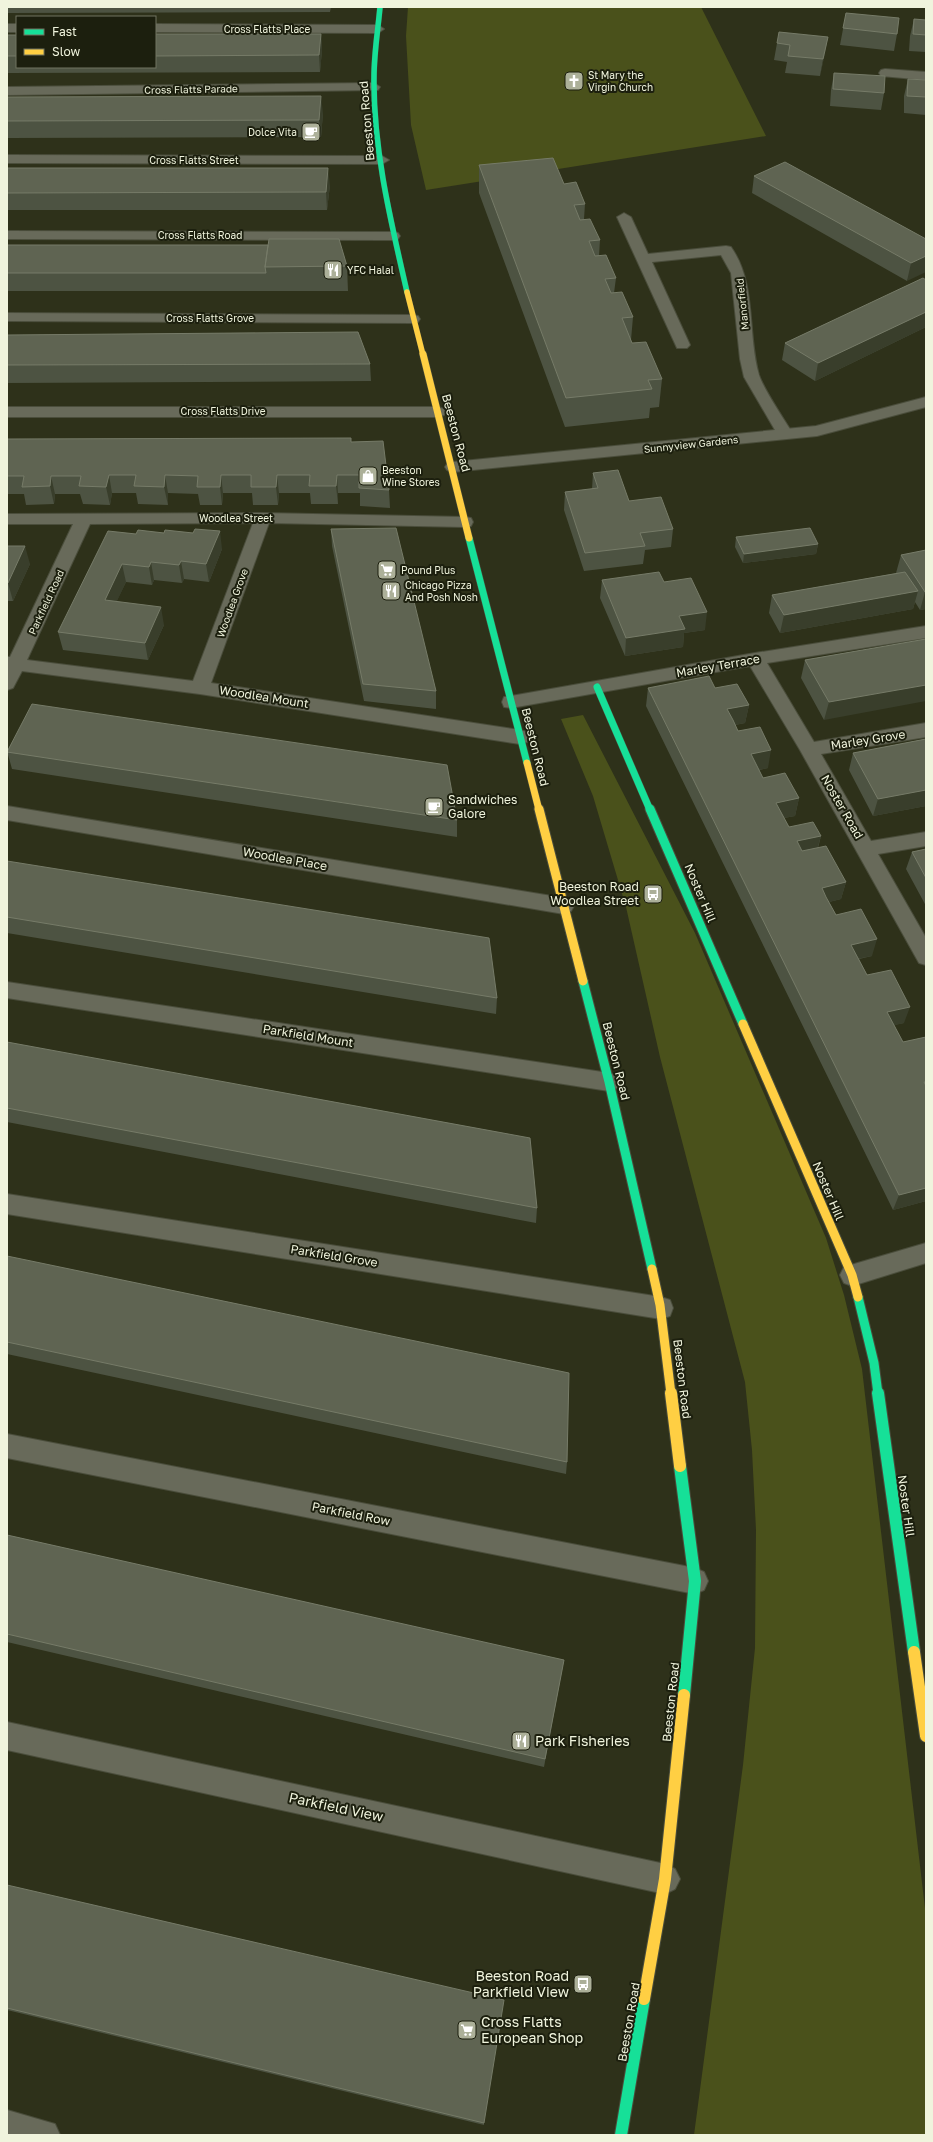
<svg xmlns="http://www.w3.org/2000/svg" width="933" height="2142" font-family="'Golos Text',sans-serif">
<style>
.green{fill:#4a511b}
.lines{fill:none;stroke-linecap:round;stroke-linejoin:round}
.lane-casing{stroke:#4a4d3b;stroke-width:2}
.street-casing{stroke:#4a4d3b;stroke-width:2}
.fast-far3-casing{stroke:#4a4d3b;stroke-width:6}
.fast-far2-casing{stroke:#4a4d3b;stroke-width:8}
.fast-far1-casing{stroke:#4a4d3b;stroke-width:11}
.fast-casing{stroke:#4a4d3b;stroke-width:14}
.slow-far3-casing{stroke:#4a4d3b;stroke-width:6}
.slow-far2-casing{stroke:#4a4d3b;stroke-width:8}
.slow-far1-casing{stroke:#4a4d3b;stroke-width:11}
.slow-casing{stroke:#4a4d3b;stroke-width:14}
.lane{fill:#686a5a;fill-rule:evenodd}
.street{fill:#686a5a;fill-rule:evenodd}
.fast-far3{stroke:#16e098;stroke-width:5.5}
.fast-far2{stroke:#16e098;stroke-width:7}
.fast-far1{stroke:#16e098;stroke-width:9}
.fast{stroke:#16e098;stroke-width:12}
.slow-far3{stroke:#ffcf43;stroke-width:5.5}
.slow-far2{stroke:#ffcf43;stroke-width:7}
.slow-far1{stroke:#ffcf43;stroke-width:9}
.slow{stroke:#ffcf43;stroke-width:12}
.wall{fill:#4d5342}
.shaded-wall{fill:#393e2b}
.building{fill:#5f6452;stroke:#767b68}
.labels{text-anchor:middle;stroke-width:4;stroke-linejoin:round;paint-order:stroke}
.far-street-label{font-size:10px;fill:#f0f4dd;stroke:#1c1f0e}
.far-poi-label{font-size:10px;fill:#f0f4dd;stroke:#1c1f0e;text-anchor:start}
.street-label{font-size:12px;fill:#f0f4dd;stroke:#1c1f0e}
.poi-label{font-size:12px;fill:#f0f4dd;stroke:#1c1f0e;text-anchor:start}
.near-poi-label{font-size:14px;fill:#f0f4dd;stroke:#1c1f0e;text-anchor:start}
.near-street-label{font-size:14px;fill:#f0f4dd;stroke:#1c1f0e}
</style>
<rect width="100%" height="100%" fill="#2e311a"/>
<path class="green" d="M408,7H701L766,136L426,190L411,125L406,36Z
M583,715L695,933L826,1238L844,1295L862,1369L926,1917V2135H694L743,1765L755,1648L756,1530L752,1450L745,1382L660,1057L626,907L593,796L561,719Z"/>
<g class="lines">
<defs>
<path id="lane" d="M624,213L631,217L648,254L726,246L731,247C757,284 747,333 759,375C764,390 784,419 793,434L791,437H779L744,377L740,359L731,273L721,255L652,262L690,345L687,348H677L617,217Z"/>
<path id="street" d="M7,24H17V32H7Z
M155,24L378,25L384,29L378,33L155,32Z
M885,69L926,72V80L881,76L879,73L881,70Z
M374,83L380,87L378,90L7,95V87Z
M7,155L382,156L389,160L382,164L7,163Z
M7,231L393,232L398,233L400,236L398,239L393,240L7,239Z
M7,313L413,315L418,316L420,319L418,322L413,323L7,321Z
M926,397V407L817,436L453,472L447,470L445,467L447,464L453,462L816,426Z
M7,407H438L444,409L446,412L444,415L438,417H7Z
M263,513L465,517L471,518L473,522L471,526L465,527L269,523L211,683L520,730L527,732L529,737L527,742L520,744L200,694L22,671L13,688L7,690V657H10L73,524H7V514ZM253,523L193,681L27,660L90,524Z
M926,626V638L767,663L814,742L926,723V737L821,754L871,841L926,832V846L878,854L926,938V965L919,963L800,750L750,666L511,708L504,707L502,702L504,697L511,696L755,653Z
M7,806L564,898L571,901L574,906L571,911L564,914L7,820Z
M7,982L609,1073L617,1076L620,1082L617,1088L609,1091L7,998Z
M7,1194L661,1297L670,1300L673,1308L670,1316L661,1319L7,1214Z
M926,1243V1263L852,1286L844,1283L840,1275L844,1267Z
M7,1434L695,1568L704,1572L708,1581L704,1590L695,1594L7,1458Z
M7,1722L665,1864L675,1869L680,1879L675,1889L665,1894L7,1750Z
M7,2110L55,2124L60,2135H7Z"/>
<path id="fast-far3" d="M380,7C378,30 374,53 374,77C373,149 391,222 407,292"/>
<path id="fast-far2" d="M469,538L527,763
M597,687L650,810"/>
<path id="fast-far1" d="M650,809L743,1024
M583,981L609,1082L652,1269
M858,1297L874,1363L878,1394"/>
<path id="fast" d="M878,1393L914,1652
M680,1466L695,1581L684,1695
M621,2135L644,1999"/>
<path id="slow-far3" d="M407,292L423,355"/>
<path id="slow-far2" d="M423,354L469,538
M527,763L539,810"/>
<path id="slow-far1" d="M539,809L583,981
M743,1024L852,1275L858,1297
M652,1269L660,1305L671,1394"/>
<path id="slow" d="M671,1393L680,1466
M914,1652L926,1736
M644,1999L665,1879L684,1695"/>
</defs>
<use href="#lane" class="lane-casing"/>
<use href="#street" class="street-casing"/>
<use href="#fast-far3" class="fast-far3-casing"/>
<use href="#fast-far2" class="fast-far2-casing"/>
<use href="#fast-far1" class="fast-far1-casing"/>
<use href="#fast" class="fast-casing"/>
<use href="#slow-far3" class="slow-far3-casing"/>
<use href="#slow-far2" class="slow-far2-casing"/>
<use href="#slow-far1" class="slow-far1-casing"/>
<use href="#slow" class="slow-casing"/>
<use href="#lane" class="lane"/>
<use href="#street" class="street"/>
<use href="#fast-far3" class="fast-far3"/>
<use href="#fast-far2" class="fast-far2"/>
<use href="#fast-far1" class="fast-far1"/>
<use href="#fast" class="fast"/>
<use href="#slow-far3" class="slow-far3"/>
<use href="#slow-far2" class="slow-far2"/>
<use href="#slow-far1" class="slow-far1"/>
<use href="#slow" class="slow"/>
</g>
<path class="wall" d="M7,7H331L330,12L7,13Z
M846,13L897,34L894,51L840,45Z
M914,19L926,20V52L909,51L910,36Z
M155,34H321L322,50L320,72L7,73V35H17V67H155Z
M828,37L820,76L785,73L787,62L774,60L777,43Z
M834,73L884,93L881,110L830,106L831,90Z
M908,79L926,80V115L904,113V96Z
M7,97L323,113L321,137L7,138Z
M479,165L564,184L585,204L584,219L600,240L599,256L616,278L614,293L633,317L631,340L632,343L662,379L659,407L650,408L649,418L565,427L479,193Z
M7,168L330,185L327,210H7Z
M754,176L926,239L907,281L752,193Z
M7,245L347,266L348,291H7Z
M926,280V327L815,381L782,360L785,343Z
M7,335L370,364L371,381L7,383Z
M7,439L351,442L389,490L390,508L360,506V493H338V504H311L310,493H279L278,505H253L252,493H223L222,505H200L198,494L168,493V505L138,504L136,493H112L110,505L83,504L80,494H55L54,504L26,505L24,494H7Z
M593,473L629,501L673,529L671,547L645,550L643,564L584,571L564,510L565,492L592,489Z
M331,529L436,691V709L364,701L332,546Z
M164,533H193L222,549L209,582L184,579L182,583L154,580L152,585L126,582L116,602L164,625L148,660L63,650L58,632L136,534Z
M736,537L818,544L816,554L743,563L735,547Z
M7,546L30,564L13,601H7Z
M926,550V609L920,610L915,602L913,609L780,633L769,613L772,595L897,573H896L901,555Z
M602,580L664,582L705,630L684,633L683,647L625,656L600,598Z
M926,639L824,720L801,678L805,660Z
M648,688H715L749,705L745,723L735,725L738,731L768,768L759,770L763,778L799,798L795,816L784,818L789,827L821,836L818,848L846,882L841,899L829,902L836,915L872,956L859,959L867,975L904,1023L894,1025L903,1042L926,1037V1201L893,1210L646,706Z
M926,739V806L873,816L849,770L853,753Z
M7,751L457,820V837L12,769Z
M926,849V906L906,869L912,852Z
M7,861L497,998L496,1014L7,933Z
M7,1042L537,1208L536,1223L7,1122Z
M7,1256L567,1462L566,1474L7,1354Z
M7,1535L564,1660L544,1767L7,1642Z
M7,1885L484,2123V2125L7,2010Z"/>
<path class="shaded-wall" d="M321,34L322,50L320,72L319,55Z
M828,37L825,54L820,76L823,59Z
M321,96L323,113L321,137L319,120Z
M328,168L330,185L327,210L326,192Z
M926,256V272L907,281L911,263Z
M926,312V327L815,381L818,363Z
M109,475L112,493L110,505L106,487Z
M165,475L168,493V505L164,487Z
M221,475L223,493L222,505L220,487Z
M277,475L279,493L278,505L276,487Z
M337,475L338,493V504L336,486Z
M51,476L55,494L54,504L50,486Z
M220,531L222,549L209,582L206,564Z
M818,544L816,554L743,563L744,554Z
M25,546L30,564L13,601L8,583Z
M181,561L184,579L182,583L179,565Z
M151,562L154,580L152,585L149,567Z
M122,564L126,582L109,618L105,600Z
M918,591L913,609L780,633L784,615Z
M925,592H926V609L920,610Z
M161,607L164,625L148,660L145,643Z
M707,612L705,630L684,633L683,647L625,656L626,638L679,616Z
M926,685V701L824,720L829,702Z
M749,705L745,723L724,727L727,709Z
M771,750L768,768L747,772L751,754Z
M926,790V806L873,816L878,799Z
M799,798L795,816L772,820L776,803Z
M821,836L816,853L793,859L797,841Z
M846,882L841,899L817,905L822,888Z
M877,939L872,956L846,961L851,945Z
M910,1007L904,1023L882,1028L887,1012Z
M926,1188V1201L893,1210L899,1195Z"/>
<path class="building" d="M846,13L899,18L897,34L843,28Z
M914,19L926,20V35L913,34Z
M779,32L828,37L823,59L788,56L790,45L777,43Z
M155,34H321L319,55L155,56Z
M7,35H17V56H7Z
M834,73L885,76L884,93L833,89Z
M908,79L926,80V97L907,96Z
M321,96L319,120L7,121V97Z
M553,158L564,184L576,182L585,204L574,205L580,220L590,219L600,240L589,241L595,256L606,255L616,278L605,279L611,293L622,292L633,317L622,318L632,343L646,342L662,379L648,380L652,389L566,398L479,165Z
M785,162L926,239V256L911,263L754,176Z
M7,168H328L326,192L7,193Z
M269,239H339L347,266L265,267Z
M7,245H268L265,267L266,273H7Z
M923,278L926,280V312L818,363L785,343Z
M358,332L370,364L7,365V335Z
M351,438V442L383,441L389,490L359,488V475H337L336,486H309L310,475H277L276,487H251V475H221L220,487H197L198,476L165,475L164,487L134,486L136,475H109L106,487L79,486L81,476H51L50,486L22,487L24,476H7V439Z
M618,470L629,501L661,497L673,529L640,533L645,546L585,553L565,492L598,488L593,473Z
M396,528L436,691L363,684L331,529Z
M810,528L818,544L744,554L736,537Z
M195,529L220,531L206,564L181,561L179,565L151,562L149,567L122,564L105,600L161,607L145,643L58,632L108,531L136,534L138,530L164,533L165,530L193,533Z
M7,546H25L8,583H7Z
M926,550V592H925L901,555Z
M659,572L664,582L691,578L707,612L679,616L685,629L626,638L602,580Z
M905,572L918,591L784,615L772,595Z
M926,639V685L829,702L805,660Z
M709,676L715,688L737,684L749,705L727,709L733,720L738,731L760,727L771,750L751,754L763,778L785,773L799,798L776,803L789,827L813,822L821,836L797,841L802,851L826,846L846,882L822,888L826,897L836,915L861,909L877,939L851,945L867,975L891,970L910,1007L887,1012L903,1042L926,1037V1082H924L926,1086V1188L899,1195L648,688Z
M32,704L447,765L457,820L7,752Z
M926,739V790L878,799L853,753Z
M926,849V878L912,852Z
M7,861L489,938L497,998L7,917Z
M7,1042L530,1138L537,1208L7,1108Z
M7,1256L569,1373L567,1462L7,1342Z
M7,1535L564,1660L545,1759L7,1634Z
M7,1885L504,2000L484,2123L7,2008Z"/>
<defs>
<symbol id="church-square" viewBox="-11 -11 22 22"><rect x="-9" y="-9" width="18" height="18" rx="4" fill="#acb099" stroke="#1c1f0e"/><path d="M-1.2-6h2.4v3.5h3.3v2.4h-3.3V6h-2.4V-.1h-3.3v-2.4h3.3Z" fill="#fff"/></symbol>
<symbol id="cafe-square" viewBox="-11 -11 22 22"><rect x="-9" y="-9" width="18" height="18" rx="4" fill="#acb099" stroke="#1c1f0e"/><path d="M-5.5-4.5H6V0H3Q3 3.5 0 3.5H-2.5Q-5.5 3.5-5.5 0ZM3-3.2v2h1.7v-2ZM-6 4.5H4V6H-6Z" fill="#fff"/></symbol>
<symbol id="restaurant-square" viewBox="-11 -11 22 22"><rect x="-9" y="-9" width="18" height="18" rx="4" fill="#acb099" stroke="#1c1f0e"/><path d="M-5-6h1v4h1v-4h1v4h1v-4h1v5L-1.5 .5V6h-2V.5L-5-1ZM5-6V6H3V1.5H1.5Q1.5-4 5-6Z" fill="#fff"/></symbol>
<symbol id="shop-square" viewBox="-11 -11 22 22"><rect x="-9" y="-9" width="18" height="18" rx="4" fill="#acb099" stroke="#1c1f0e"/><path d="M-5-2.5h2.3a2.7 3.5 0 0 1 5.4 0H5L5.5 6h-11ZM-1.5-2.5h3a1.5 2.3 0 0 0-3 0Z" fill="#fff"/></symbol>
<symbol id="supermarket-square" viewBox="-11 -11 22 22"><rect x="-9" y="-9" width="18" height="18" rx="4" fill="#acb099" stroke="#1c1f0e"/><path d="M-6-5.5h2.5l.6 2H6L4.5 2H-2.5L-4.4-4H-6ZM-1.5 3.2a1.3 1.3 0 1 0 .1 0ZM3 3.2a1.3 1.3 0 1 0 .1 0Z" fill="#fff"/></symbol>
<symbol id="bus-square" viewBox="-11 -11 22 22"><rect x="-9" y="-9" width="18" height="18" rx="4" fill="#acb099" stroke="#1c1f0e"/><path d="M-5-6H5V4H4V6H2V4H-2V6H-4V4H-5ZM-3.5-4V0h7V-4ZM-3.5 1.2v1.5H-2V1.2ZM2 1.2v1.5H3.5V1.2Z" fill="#fff"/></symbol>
</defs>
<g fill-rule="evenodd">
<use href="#church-square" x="563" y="70" width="22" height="22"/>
<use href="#cafe-square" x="300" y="121" width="22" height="22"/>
<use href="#restaurant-square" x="322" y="259" width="22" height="22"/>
<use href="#shop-square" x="357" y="465" width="22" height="22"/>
<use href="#supermarket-square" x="376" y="559" width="22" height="22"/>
<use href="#restaurant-square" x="380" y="580" width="22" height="22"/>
<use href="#cafe-square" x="423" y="796" width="22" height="22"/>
<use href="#bus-square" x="642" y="883" width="22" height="22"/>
<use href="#restaurant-square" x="510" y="1730" width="22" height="22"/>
<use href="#bus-square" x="572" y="1973" width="22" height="22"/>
<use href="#supermarket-square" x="456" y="2019" width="22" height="22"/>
</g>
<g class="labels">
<g class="far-street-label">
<text x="267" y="33">Cross Flatts Place</text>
<text transform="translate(191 89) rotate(-1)" y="4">Cross Flatts Parade</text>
<text x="194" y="164">Cross Flatts Street</text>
<text x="200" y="239">Cross Flatts Road</text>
<text transform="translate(742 304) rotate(-96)" y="4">Manorfield</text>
<text x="210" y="322">Cross Flatts Grove</text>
<text x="223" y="415">Cross Flatts Drive</text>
<text transform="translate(691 444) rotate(-6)" y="4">Sunnyview Gardens</text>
<text x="236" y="522">Woodlea Street</text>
<text transform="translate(46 602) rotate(-65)" y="4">Parkfield Road</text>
<text transform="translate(232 603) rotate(-70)" y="4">Woodlea Grove</text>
</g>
<g class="far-poi-label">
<text x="588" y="79">St Mary the<tspan x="588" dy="12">Virgin Church</tspan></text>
<text x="297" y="136" text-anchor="end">Dolce Vita</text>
<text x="347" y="274">YFC Halal</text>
<text x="382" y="474">Beeston<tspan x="382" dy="12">Wine Stores</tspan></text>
<text x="401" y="574">Pound Plus</text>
<text x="405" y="589">Chicago Pizza<tspan x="405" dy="12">And Posh Nosh</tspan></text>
</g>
<g class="street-label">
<text transform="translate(367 121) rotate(-95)" y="4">Beeston Road</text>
<text transform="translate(456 433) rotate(75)" y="4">Beeston Road</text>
<text transform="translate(718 666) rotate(-10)" y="4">Marley Terrace</text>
<text transform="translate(264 697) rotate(9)" y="4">Woodlea Mount</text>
<text transform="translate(868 740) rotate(-9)" y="4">Marley Grove</text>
<text transform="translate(535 747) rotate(76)" y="4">Beeston Road</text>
<text transform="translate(842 807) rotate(60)" y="4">Noster Road</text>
<text transform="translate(285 859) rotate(10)" y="4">Woodlea Place</text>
<text transform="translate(700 893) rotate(67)" y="4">Noster Hill</text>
<text transform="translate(308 1036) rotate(9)" y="4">Parkfield Mount</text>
<text transform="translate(616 1061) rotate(76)" y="4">Beeston Road</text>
<text transform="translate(828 1191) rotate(67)" y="4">Noster Hill</text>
<text transform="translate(334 1256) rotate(9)" y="4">Parkfield Grove</text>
<text transform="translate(682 1379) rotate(83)" y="4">Beeston Road</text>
<text transform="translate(906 1506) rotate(82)" y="4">Noster Hill</text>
<text transform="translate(351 1514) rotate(11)" y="4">Parkfield Row</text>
<text transform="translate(671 1702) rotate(-84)" y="4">Beeston Road</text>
<text transform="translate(629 2022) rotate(-80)" y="4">Beeston Road</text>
</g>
<g class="poi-label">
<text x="448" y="804">Sandwiches<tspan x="448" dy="14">Galore</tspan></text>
<text x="639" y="891" text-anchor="end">Beeston Road<tspan x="639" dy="14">Woodlea Street</tspan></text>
</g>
<g class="near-poi-label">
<text x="535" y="1746">Park Fisheries</text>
<text x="569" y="1981" text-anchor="end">Beeston Road<tspan x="569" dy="16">Parkfield View</tspan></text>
<text x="481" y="2027">Cross Flatts<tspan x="481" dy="16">European Shop</tspan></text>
</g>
<g class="near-street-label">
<text transform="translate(336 1807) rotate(12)" y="5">Parkfield View</text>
</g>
</g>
<rect width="933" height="2142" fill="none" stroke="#f0f4dd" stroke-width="16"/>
<rect x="16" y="16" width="140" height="52" fill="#1c1f0e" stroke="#717461"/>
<rect x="24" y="29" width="20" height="6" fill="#16e098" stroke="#717461"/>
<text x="52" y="36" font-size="12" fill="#f0f4dd">Fast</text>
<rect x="24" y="49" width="20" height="6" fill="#ffcf43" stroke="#717461"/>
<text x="52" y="56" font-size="12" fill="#f0f4dd">Slow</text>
</svg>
